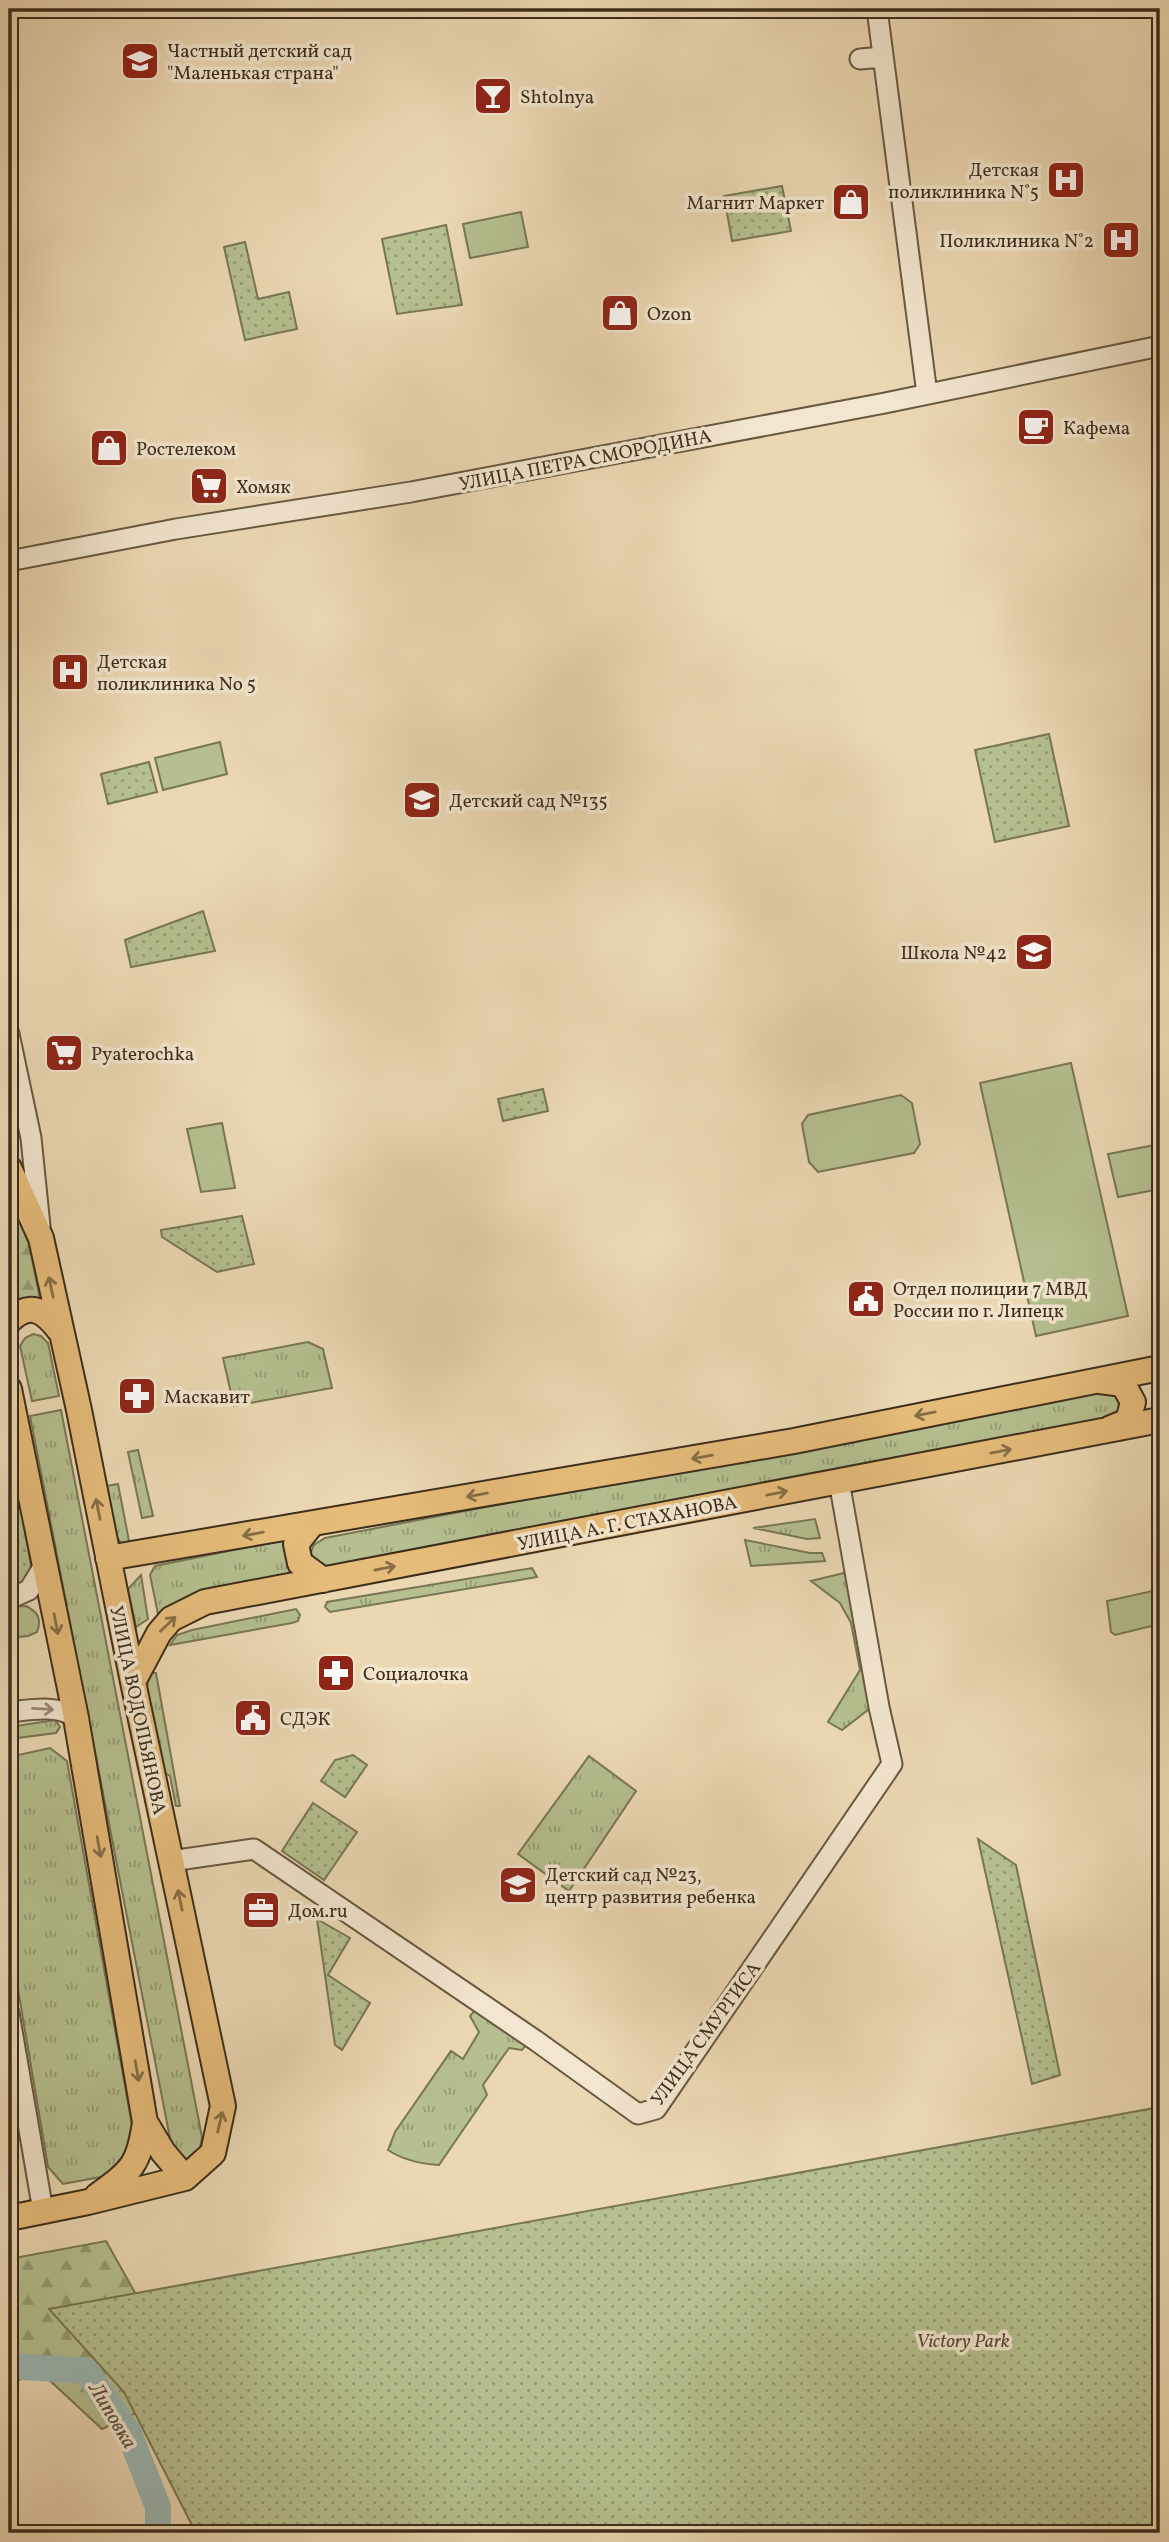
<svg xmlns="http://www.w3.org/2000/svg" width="1169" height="2542" font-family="Vollkorn,serif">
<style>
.grass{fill:url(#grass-tufts);stroke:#787655;stroke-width:2}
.forest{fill:url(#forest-firs);stroke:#787655;stroke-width:2}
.park{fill:url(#park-dots);stroke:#787655;stroke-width:2}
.garden{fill:#b5bf8f;stroke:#787655;stroke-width:2}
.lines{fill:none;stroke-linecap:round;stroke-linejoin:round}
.river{stroke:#9ab8b4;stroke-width:26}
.minor-casing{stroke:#685841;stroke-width:23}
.major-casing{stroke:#3c2d1b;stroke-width:28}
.minor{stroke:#f2e6ce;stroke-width:19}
.major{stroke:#e6bc7a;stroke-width:24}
.oneway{stroke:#886d46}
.oneway2{stroke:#978a74}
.labels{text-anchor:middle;stroke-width:7;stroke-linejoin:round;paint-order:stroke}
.poi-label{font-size:19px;fill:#3c2d1b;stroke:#f2e6ce;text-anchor:start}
.street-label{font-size:19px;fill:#3c2d1b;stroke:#f2e6ce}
.park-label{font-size:19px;font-style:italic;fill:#544a32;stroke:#f2e6ce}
.water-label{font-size:21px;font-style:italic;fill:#545041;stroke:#f2e6ce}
</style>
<defs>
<pattern id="grass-tufts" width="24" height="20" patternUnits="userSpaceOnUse" patternTransform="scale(1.75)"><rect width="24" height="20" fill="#b5bf8f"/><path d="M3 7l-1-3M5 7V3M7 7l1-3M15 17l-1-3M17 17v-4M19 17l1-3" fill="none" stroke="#949c74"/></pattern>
<pattern id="forest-firs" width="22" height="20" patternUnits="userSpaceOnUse" patternTransform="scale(1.75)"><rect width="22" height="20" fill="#b5bf8f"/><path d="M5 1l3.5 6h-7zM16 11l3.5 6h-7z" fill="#949c74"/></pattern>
<pattern id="park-dots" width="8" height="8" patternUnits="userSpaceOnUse" patternTransform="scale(1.75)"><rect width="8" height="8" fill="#b5bf8f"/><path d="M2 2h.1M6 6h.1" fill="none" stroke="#949c74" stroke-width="1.8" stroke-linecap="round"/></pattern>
</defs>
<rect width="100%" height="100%" fill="#ebd8b3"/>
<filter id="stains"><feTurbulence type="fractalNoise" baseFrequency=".00286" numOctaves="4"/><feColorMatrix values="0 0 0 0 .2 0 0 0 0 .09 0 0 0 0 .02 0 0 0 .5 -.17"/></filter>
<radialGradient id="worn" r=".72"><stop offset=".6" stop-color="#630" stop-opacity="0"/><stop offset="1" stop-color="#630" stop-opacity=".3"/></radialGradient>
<path class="grass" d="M33,1334L41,1336L48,1343L59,1396L32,1401L20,1346L25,1338Z
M308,1342L323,1349L332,1388L234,1406L223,1358Z
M1103,1388L1120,1395L1123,1416L343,1569L315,1567L310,1554L314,1545L325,1538Z
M61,1410L202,2137C200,2152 198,2158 181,2161L173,2154L30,1416Z
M138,1450L153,1516L142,1518L128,1452Z
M118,1484L130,1546L124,1548L117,1537L106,1486Z
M815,1519L820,1538L807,1539L753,1528Z
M288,1539L295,1576L194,1596L158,1614L150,1575L155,1566Z
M745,1540L810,1553H822L825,1561L751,1566Z
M532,1568L537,1577L330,1612L325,1607L327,1602Z
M848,1572L873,1706L842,1730L828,1722L860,1670L851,1623L840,1603L811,1581Z
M141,1575L148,1619L136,1627L128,1589Z
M26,1606C38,1612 42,1619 37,1632L28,1636L9,1638V1607Z
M296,1609L300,1615L298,1621L292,1623L170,1645L177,1635L192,1630Z
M149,1673H156L180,1806H176L170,1776L162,1771L147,1688Z
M55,1720L60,1727L56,1733L9,1739V1727Z
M50,1748L67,1761L135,2142L123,2166L101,2177L63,2184L48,2167L9,1936V1757Z
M589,1756L636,1791L569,1891L518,1854Z
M475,2010L526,2045L522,2050L509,2048L483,2085L487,2095L439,2165C421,2164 403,2160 388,2150L395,2132L451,2051L463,2059L479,2032L470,2016Z"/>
<path class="forest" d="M9,1197L29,1244L41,1304L9,1309Z
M106,2241L157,2332L149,2407L102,2429L46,2377H24L9,2387V2259Z"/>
<path class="park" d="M782,186L791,231L732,241L724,196Z
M446,225L462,305L397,314L382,239Z
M245,242L258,299L289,292L297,329L245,340L224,247Z
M1049,734L1069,826L995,842L975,750Z
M149,762L157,792L108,804L101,774Z
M203,911L215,951L131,967L125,940Z
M543,1089L548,1111L503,1121L498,1099Z
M242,1216L254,1264L217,1272L162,1237L161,1230Z
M9,1440L31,1565C27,1579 23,1586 9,1591Z
M353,1755L367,1765L345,1797L321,1781L335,1760Z
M313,1803L357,1832L324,1880L282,1851Z
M978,1839L1016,1865L1060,2075L1032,2084Z
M317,1919L350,1938L328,1975L370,2003L342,2050L335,2045Z
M1160,2107V2533H196L124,2392L49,2309Z"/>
<path class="garden" d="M521,212L528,247L470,258L463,224Z
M220,742L227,774L163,790L155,758Z
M1071,1063L1128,1316L1036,1336L980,1083Z
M901,1095L912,1103L920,1144L914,1153L818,1172L809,1162L802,1124L808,1115Z
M222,1123L235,1188L201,1192L187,1129Z
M1160,1144V1189L1118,1197L1108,1154Z
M1157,1590L1160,1594V1624L1115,1635L1111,1632L1107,1601Z"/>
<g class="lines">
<path class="river" d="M9,2366L86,2371L129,2433L158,2507V2533"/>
<defs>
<path id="minor" d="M877,9L927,394
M860,59L883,57
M9,561L176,529L411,492L613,454L885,403L1160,346
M9,1034L31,1138L40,1226
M9,1599L29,1590L45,1564
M9,1712C30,1710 58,1704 76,1718
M171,1861L254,1849L535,2040L638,2114L656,2109L892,1764L879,1707L839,1481
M9,2013L43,2211"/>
<path id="major" d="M9,1168L41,1238L79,1410L133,1682L223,2106L213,2153L185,2178L88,2202L9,2218
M9,1321C30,1301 44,1310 60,1331
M1100,1381L1123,1384L1133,1402L1128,1421L1111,1428
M9,1389L76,1718L145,2122C139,2166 131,2171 97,2196
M311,1525L296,1544L300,1563L323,1580
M108,1558L794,1441L1160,1368
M133,1682L159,1633L171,1619L205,1602L1160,1420
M145,2122L163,2152L185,2178"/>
</defs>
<use href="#minor" class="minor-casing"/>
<use href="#major" class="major-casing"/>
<use href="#minor" class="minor"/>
<use href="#major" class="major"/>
</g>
<defs><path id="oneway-shaft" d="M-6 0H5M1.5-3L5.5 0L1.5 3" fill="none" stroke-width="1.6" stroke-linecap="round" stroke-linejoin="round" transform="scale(1.75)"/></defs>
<g class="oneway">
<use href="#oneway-shaft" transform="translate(51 1287) rotate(-102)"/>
<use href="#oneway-shaft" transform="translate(925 1414) rotate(169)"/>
<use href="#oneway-shaft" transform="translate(1001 1451) rotate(-11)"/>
<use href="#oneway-shaft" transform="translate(702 1457) rotate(170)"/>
<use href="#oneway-shaft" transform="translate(777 1493) rotate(-11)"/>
<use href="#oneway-shaft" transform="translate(477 1495) rotate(170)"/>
<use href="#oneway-shaft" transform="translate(98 1509) rotate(-101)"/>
<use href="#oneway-shaft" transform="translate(253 1534) rotate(170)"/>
<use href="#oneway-shaft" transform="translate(385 1568) rotate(-11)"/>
<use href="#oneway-shaft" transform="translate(56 1624) rotate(79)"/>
<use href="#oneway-shaft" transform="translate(168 1624) rotate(-44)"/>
<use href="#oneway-shaft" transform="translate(99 1847) rotate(80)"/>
<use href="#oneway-shaft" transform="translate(180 1900) rotate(-102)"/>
<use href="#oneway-shaft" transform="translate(137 2071) rotate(80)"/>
<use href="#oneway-shaft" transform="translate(220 2122) rotate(-77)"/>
</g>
<use class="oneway2" href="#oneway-shaft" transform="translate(43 1709) rotate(3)"/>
<defs>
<symbol id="school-square" viewBox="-11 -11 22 22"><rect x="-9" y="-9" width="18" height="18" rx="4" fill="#8f2418" stroke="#f2e6ce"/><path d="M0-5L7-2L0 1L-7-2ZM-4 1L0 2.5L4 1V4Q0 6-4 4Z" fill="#fff"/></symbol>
<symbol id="bar-square" viewBox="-11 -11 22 22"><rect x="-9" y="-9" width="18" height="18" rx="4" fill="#8f2418" stroke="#f2e6ce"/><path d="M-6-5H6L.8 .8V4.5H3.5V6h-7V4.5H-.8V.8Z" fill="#fff"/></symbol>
<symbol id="hospital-square" viewBox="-11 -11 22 22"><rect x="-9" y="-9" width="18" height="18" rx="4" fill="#8f2418" stroke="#f2e6ce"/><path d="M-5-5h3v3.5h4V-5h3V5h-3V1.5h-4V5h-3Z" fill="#fff"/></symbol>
<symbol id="shop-square" viewBox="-11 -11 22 22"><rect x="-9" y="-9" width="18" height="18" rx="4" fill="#8f2418" stroke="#f2e6ce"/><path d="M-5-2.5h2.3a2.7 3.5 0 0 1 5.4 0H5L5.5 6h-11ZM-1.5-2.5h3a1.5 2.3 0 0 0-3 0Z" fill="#fff"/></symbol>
<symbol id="cafe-square" viewBox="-11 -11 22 22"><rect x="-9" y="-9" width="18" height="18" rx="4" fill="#8f2418" stroke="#f2e6ce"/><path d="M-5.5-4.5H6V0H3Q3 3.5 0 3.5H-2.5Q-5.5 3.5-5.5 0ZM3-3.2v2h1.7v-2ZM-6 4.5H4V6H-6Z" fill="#fff"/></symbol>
<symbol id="supermarket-square" viewBox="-11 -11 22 22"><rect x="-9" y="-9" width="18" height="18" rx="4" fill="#8f2418" stroke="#f2e6ce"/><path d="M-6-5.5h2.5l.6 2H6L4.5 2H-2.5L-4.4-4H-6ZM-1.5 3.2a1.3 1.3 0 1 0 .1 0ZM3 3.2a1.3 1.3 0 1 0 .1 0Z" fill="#fff"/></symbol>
<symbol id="civic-square" viewBox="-11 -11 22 22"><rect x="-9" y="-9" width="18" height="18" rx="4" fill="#8f2418" stroke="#f2e6ce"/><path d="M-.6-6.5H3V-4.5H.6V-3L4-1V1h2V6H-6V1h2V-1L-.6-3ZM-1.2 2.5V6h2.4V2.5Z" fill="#fff"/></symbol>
<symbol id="pharmacy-square" viewBox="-11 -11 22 22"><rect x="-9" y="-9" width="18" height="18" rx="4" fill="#8f2418" stroke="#f2e6ce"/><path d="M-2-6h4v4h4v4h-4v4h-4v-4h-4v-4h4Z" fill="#fff"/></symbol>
<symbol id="office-square" viewBox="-11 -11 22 22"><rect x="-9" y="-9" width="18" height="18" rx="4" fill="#8f2418" stroke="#f2e6ce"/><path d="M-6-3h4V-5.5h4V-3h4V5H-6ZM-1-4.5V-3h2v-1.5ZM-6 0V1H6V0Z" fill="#fff"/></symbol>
</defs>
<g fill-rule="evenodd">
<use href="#school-square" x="118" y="39" width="44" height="44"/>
<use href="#bar-square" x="471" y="74" width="44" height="44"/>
<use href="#hospital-square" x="1044" y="158" width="44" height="44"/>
<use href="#shop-square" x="829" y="180" width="44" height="44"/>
<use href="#hospital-square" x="1099" y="218" width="44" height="44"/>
<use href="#shop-square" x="598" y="291" width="44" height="44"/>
<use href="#cafe-square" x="1014" y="405" width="44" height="44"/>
<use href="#shop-square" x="87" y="426" width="44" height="44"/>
<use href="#supermarket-square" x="187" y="464" width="44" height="44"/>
<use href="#hospital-square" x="48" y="650" width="44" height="44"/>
<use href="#school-square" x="400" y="778" width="44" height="44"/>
<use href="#school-square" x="1012" y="930" width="44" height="44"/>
<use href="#supermarket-square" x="42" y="1031" width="44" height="44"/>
<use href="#civic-square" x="844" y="1277" width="44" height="44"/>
<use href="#pharmacy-square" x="115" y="1374" width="44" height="44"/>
<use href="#pharmacy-square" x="314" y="1651" width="44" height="44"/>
<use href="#civic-square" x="231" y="1696" width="44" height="44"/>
<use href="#school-square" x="496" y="1863" width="44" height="44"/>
<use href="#office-square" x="239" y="1888" width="44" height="44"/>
</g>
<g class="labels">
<g class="poi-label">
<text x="167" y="57">Частный детский сад<tspan x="167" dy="22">"Маленькая страна"</tspan></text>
<text x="520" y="103">Shtolnya</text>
<text x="1039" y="176" text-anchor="end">Детская<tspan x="1039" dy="22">поликлиника N˚5</tspan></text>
<text x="824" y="209" text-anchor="end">Магнит Маркет</text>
<text x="1094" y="247" text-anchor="end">Поликлиника N˚2</text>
<text x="647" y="320">Ozon</text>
<text x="1063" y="434">Кафема</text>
<text x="136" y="455">Ростелеком</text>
<text x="236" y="493">Хомяк</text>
<text x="97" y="668">Детская<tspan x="97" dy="22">поликлиника No 5</tspan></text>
<text x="449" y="807">Детский сад №135</text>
<text x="1007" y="959" text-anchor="end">Школа №42</text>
<text x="91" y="1060">Pyaterochka</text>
<text x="893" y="1295">Отдел полиции 7 МВД<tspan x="893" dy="22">России по г. Липецк</tspan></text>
<text x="164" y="1403">Маскавит</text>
<text x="363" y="1680">Социалочка</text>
<text x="280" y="1725">СДЭК</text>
<text x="545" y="1881">Детский сад №23,<tspan x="545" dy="22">центр развития ребенка</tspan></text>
<text x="288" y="1917">Дом.ru</text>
</g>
<g class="street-label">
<text transform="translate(585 459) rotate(-11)" y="7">УЛИЦА ПЕТРА СМОРОДИНА</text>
<text transform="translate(627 1522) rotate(-11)" y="7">УЛИЦА А. Г. СТАХАНОВА</text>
<text transform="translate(139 1710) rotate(78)" y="7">УЛИЦА ВОДОПЬЯНОВА</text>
<text transform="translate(705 2033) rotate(-54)" y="7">УЛИЦА СМУРГИСА</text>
</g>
<g class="park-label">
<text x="963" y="2347">Victory Park</text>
</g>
<g class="water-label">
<text transform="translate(113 2415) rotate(59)" y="7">Липовка</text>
</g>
</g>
<rect width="1169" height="2542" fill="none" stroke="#ebd8b3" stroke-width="35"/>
<rect x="10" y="10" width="1148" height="2521" fill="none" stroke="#3c2d1b" stroke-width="3.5"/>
<rect x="18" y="18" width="1134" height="2507" fill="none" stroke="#3c2d1b" stroke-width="2"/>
<rect width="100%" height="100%" filter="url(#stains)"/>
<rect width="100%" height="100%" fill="url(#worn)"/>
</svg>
